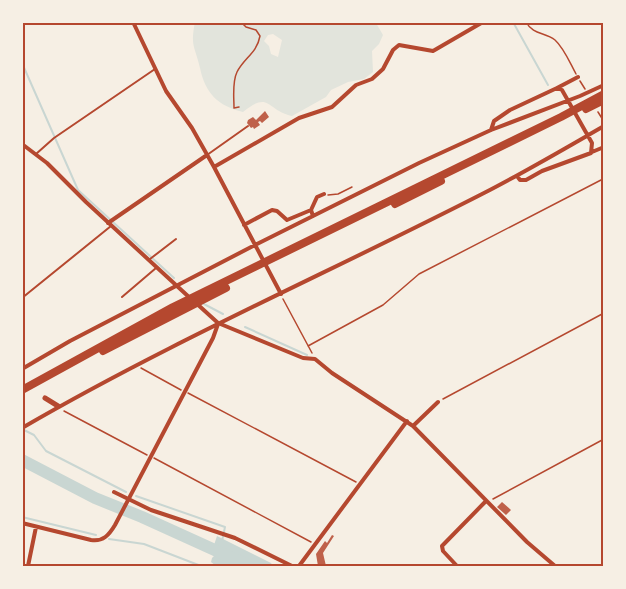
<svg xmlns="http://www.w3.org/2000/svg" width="626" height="589" font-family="'DM Sans',sans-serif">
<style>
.green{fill:#e2e4dc;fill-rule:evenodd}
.water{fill:#c9d6d2}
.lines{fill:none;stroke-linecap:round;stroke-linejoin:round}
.stream{stroke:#c9d6d2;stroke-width:2}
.river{stroke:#c9d6d2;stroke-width:12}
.building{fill:#bf614a}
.path{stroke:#b5482f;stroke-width:1.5}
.service{stroke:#b5482f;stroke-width:2}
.minor{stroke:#b5482f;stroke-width:4}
.tertiary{stroke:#b5482f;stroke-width:5}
.motorway{stroke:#b5482f;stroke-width:8}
.neatline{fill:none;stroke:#b5482f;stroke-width:2}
</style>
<rect width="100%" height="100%" fill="#f6efe4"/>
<path class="green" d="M195,22L376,23L383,35L379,44L372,51L373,72L364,79L348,82L331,90L326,97L292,116C266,110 270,90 243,112C218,106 205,93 200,68C195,46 190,47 195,22ZM273,34L282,40L278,57L271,54L269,46L264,41L268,35Z"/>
<path class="water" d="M217,536L271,563L273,566H216L211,562L212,558L214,556L211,554Z"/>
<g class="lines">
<path class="stream" d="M513,22L548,85
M22,63L78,190L174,278
M202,303L223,314
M245,327L307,355
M22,429L34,435L46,451L126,492
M136,496L225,527L222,541
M22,517L96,535
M109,539L144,544L201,566"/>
<path class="river" d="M22,460L95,498L142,517L250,566"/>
</g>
<path class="building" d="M265,111L269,117L262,123L260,121L258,122L260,125L254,129L253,127L251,128L247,123L248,120L253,117L256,120Z
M502,502L511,510L506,515L497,507Z
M332,535L334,536L323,553L326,566H318L316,554L325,541L327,543Z"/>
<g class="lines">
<path class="path" d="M526,22C533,35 545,32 555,40C564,48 570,63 576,74
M580,81L585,89
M239,107L234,108C234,97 232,82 237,72C244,58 257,53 260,36L256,30L246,27L241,22
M598,112L603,120
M328,195L338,194L352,187
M283,299L312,353
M308,346L383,305L419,274L601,180
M141,368L181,390
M188,393L356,482
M443,399L604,313
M64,411L147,455
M154,458L311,542
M493,499L604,439"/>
<path class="service" d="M36,154L54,138L155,69
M207,155L248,126
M150,259L176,239
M122,297L156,268
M22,298L111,226"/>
<path class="minor" d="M133,22L166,91L192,128L214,167L281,294
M557,88L578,77
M491,130L494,121L510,110L557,88L562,90L592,143L591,153L542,171L526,180H520L517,176
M22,144L47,163L86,202L190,298
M592,152L604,147
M214,167L299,118L332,107L356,85L372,79L383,69L393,50L399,45L433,51L483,22
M311,210L317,197L324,194
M108,223L207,155
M244,225L272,210L277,211L287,220L311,210L313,216
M196,303L218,323L303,358L315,359L332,373L413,426L527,542L555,566
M22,369L70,341L255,245L419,163L491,130L580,96L604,85
M413,426L438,402
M22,428C172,341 330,272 484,193C525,172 564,149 604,126
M114,492L151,510L235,538L292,566
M22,523L91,540C103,542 109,535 115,525L213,338L218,324
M28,566L36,527
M299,566L407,421
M457,566L443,551L442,546L486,501"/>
<path class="tertiary" d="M22,384L23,385
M45,398L58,406"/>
<path class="motorway" d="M586,109L604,100
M395,204L441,181
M103,351L226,288
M22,390L173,307L561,117L604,94"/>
</g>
<rect width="626" height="589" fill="none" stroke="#f6efe4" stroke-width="48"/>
<rect x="24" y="24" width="578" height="541" class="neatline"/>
</svg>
